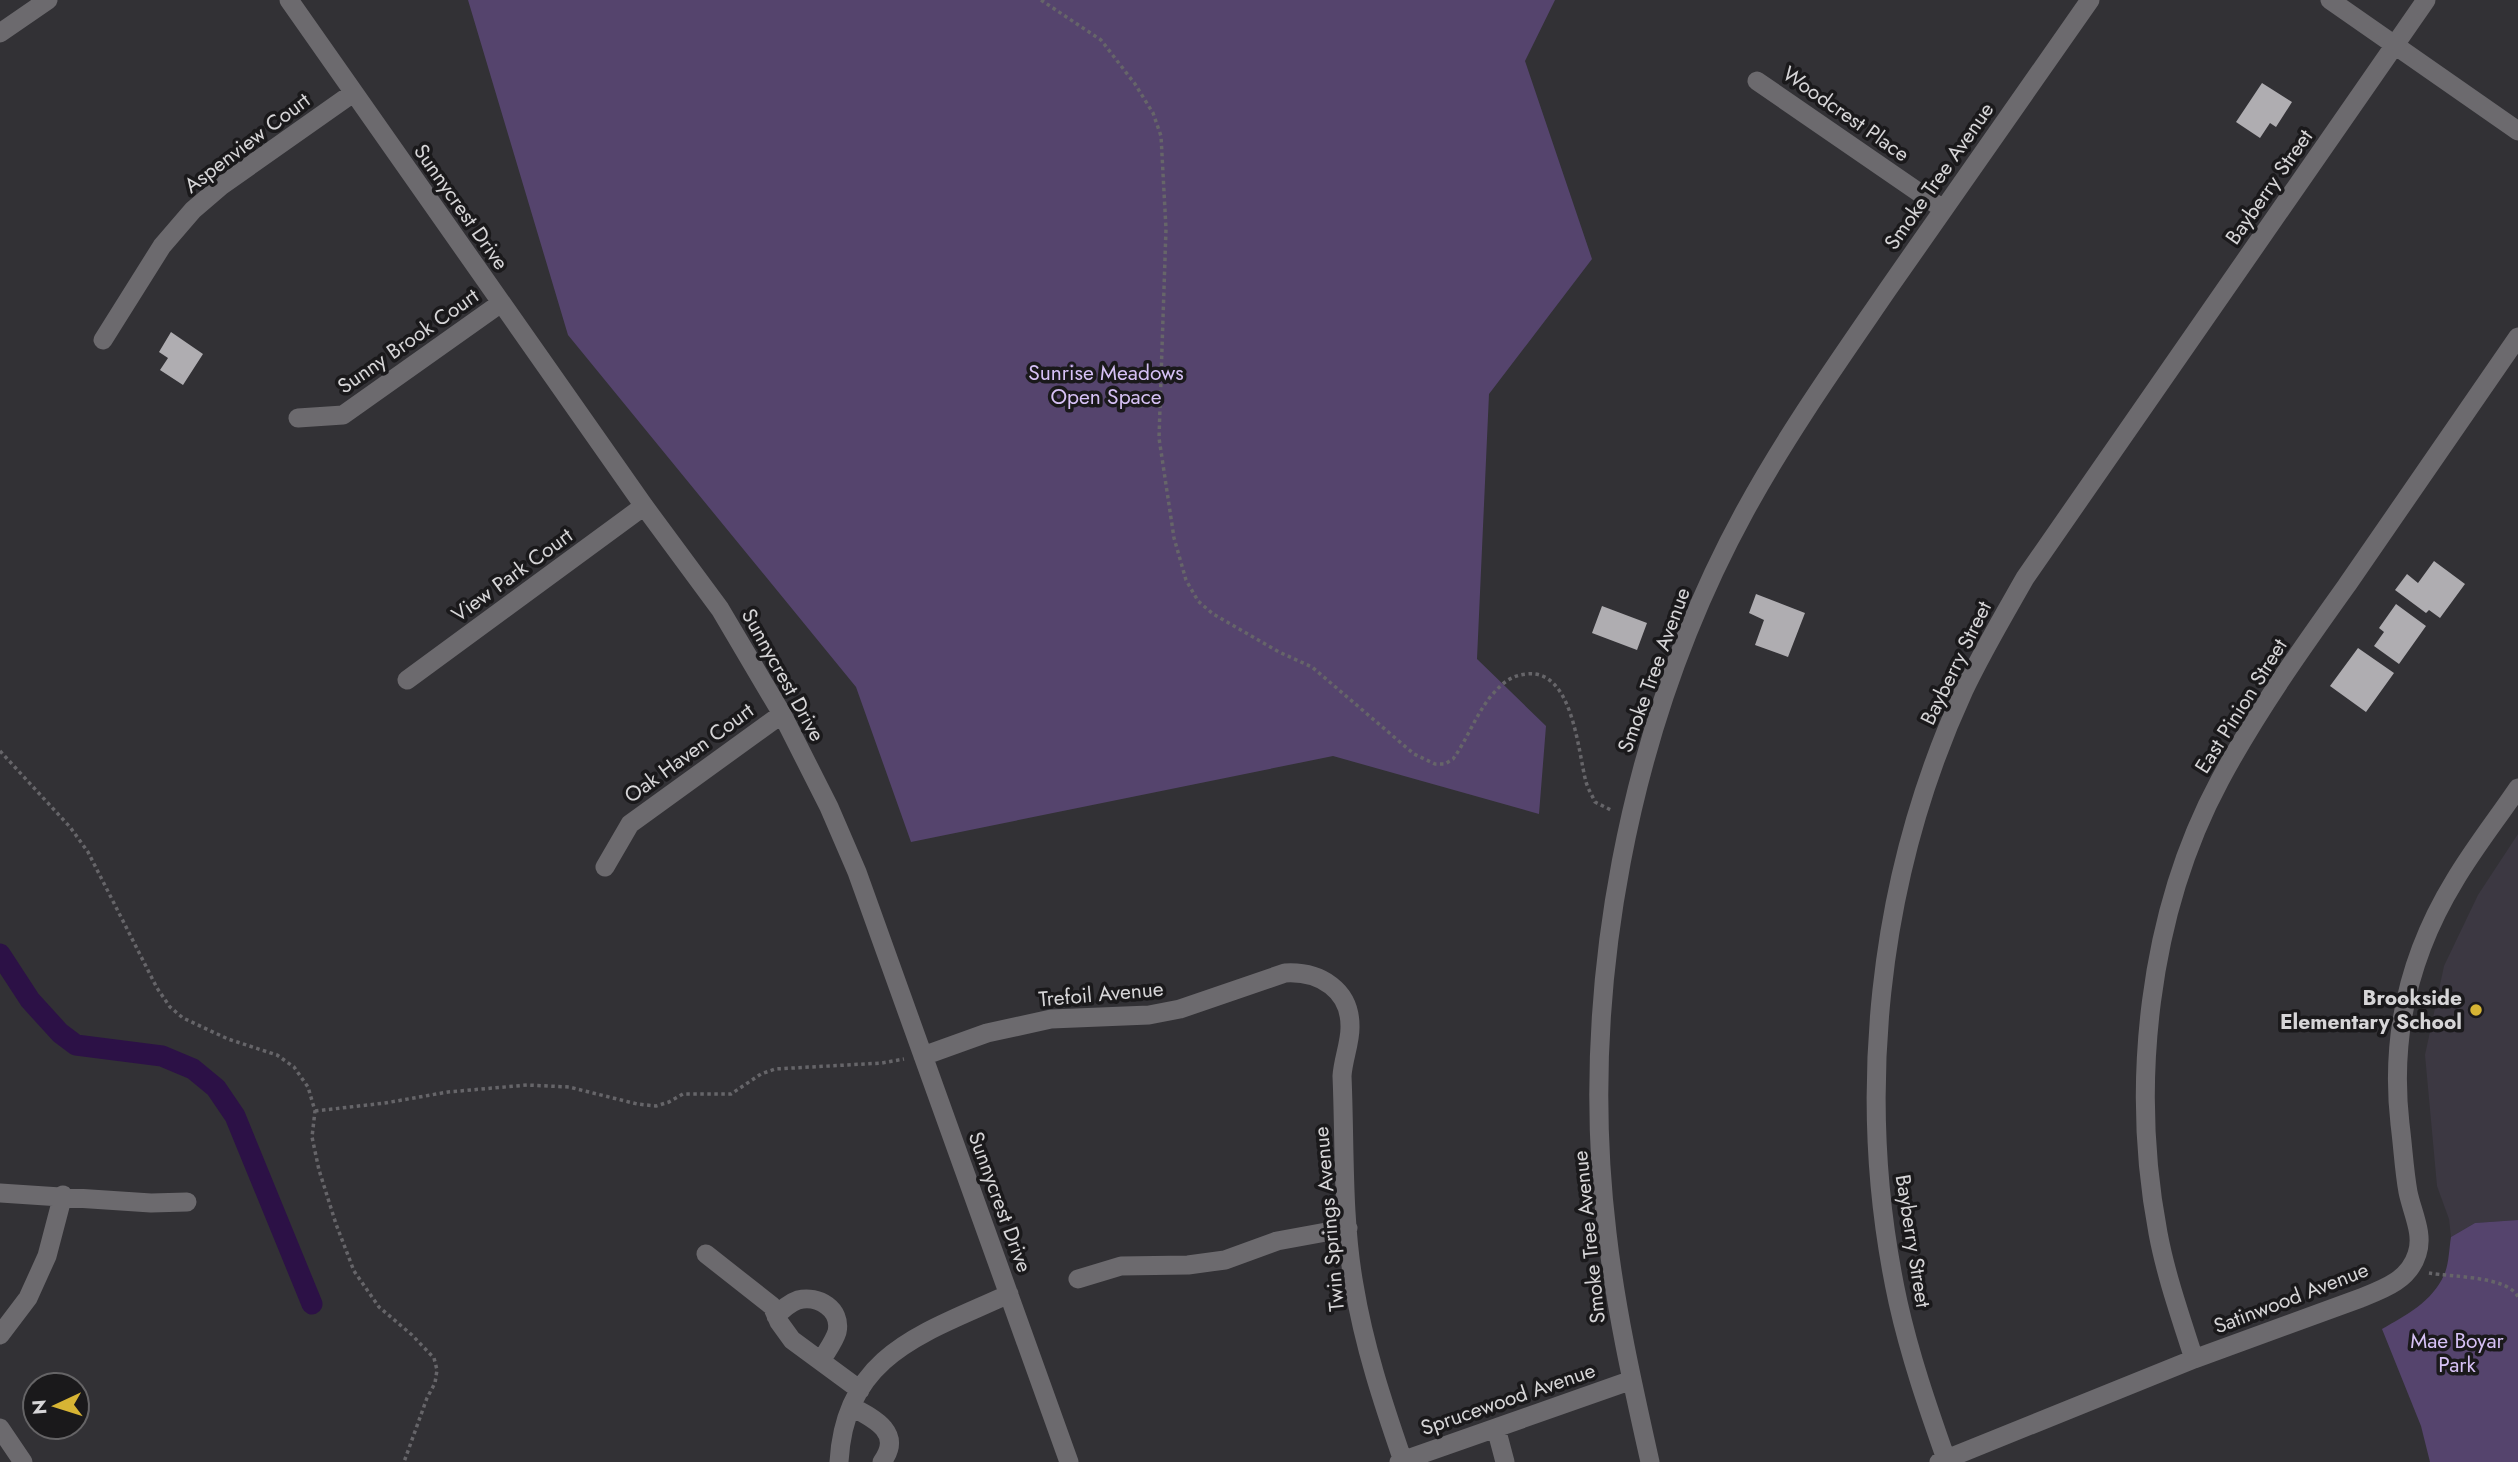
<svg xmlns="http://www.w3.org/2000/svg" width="2518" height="1462" font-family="Jost,sans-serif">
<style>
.built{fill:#3c3842}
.green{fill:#55446d}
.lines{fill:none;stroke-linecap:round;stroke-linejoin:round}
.canal{stroke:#2c1146;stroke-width:21}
.building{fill:#afadb1}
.path{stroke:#666569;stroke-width:3.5;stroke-dasharray:3.5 3.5;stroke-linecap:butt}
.minor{stroke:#6c6a6e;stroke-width:19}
.poi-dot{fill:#d7b434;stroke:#1a191b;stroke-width:2.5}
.labels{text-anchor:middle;stroke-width:7;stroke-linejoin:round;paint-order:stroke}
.street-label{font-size:21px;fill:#d6d5d7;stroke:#1a191b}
.park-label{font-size:21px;fill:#d6c1f5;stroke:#1a191b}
.poi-label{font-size:21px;font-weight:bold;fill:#d6d5d7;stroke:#1a191b;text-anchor:end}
</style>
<rect width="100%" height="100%" fill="#323135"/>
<path class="built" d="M2518,834V1220L2475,1223L2451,1237L2449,1219L2437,1186L2425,1055L2444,966L2478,895Z"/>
<path class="green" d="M468,0H1555L1525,61L1592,259L1489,394L1477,659L1546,726L1539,814L1333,756L911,842L856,687L568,335Z
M2518,1220V1462H2430L2421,1426L2382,1329C2406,1315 2432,1302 2444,1275C2449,1265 2449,1249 2451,1237L2475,1223Z"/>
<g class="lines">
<path class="canal" d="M0,954L30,1000L60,1033L76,1045L162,1056L193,1069L216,1088L235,1116L312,1304"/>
</g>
<path class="building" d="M2262,83L2292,102L2276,127L2270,123L2260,138L2236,122Z
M171,332L203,354L183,385L160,370L168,358L159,352Z
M2434,561L2465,584L2440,618L2429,610L2426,613L2395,590L2407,574L2418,583Z
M1756,594L1805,613L1788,657L1755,645L1764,620L1749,613Z
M2396,604L2426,626L2399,664L2374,646L2384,632L2379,628Z
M1602,606L1647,623L1637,650L1592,633Z
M2358,648L2394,673L2366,712L2330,686Z"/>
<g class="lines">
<path class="path" d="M1041,0L1101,40L1135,84L1153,113L1161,136L1166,229L1159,438L1174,538L1186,580L1198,601L1213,614L1279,652L1312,667L1414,754L1435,764H1445L1453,759C1467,740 1477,712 1492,695C1502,683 1512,675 1527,674C1573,669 1578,752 1586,782C1588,789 1592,795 1595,802L1613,811
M0,751L70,827L88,852L157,988L170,1007L183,1018L228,1039L277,1055L294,1067L308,1087L315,1111L312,1137L319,1170L336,1224L354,1271L379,1307L412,1335L434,1358L437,1370L435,1383L427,1398L404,1462
M315,1111L385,1103L448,1092L527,1085L569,1087L637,1104L656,1106L669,1102L683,1094H731L761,1074L775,1069L882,1063L904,1059
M2429,1273C2451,1277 2508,1276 2518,1297"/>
<path class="minor" d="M289,0L644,506L720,609L782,714L829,807L857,872L1069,1462
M2330,0L2518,131
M0,33L48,0
M1757,81L1943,209
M103,340L162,246L193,210L221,186L353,93
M298,418L343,415L501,303
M407,680L644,506
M605,867L630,824L782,714
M923,1056L987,1033L1051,1019L1149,1015L1180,1009L1285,973C1320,971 1351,990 1350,1028C1350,1043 1343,1060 1342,1076C1345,1144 1342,1218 1354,1285C1364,1346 1383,1403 1403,1461
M0,1193L151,1203L187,1202
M706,1254L772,1306L779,1322L792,1340L860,1390
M1078,1279L1121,1266L1188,1265L1225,1260L1277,1241L1348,1228
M776,1316C783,1309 789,1303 798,1300C818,1295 842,1309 837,1332C834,1342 826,1352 821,1361
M0,1335L28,1298L47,1256L63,1195
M2194,1359C2181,1318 2166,1276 2158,1233C2130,1085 2148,914 2220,780C2257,711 2302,648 2347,585C2404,502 2461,419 2518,337
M852,1407C875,1419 903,1433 882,1462
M0,1428L23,1462
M1496,1428L1505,1462
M1946,1459C1928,1408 1910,1356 1898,1302C1854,1100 1877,879 1964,690C1982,652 2004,615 2025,578L2426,0
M839,1462C845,1353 925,1333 1009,1294
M1399,1462L1632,1380
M1650,1462C1633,1386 1616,1311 1607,1233C1578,992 1628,725 1745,511C1787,434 1838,362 1888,289C1955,192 2023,96 2090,0
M1939,1462L2194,1359L2361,1298C2384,1289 2409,1280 2417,1254C2424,1234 2412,1212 2408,1192C2404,1170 2403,1147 2400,1124C2390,1036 2409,955 2455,880C2474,848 2497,819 2518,788"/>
</g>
<circle class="poi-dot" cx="2476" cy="1010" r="7"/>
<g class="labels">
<g class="street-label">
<text transform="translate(1846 114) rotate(35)" y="7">Woodcrest Place</text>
<text transform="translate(247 143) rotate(-37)" y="7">Aspenview Court</text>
<text transform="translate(1939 176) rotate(-55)" y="7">Smoke Tree Avenue</text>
<text transform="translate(2269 187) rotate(-55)" y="7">Bayberry Street</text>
<text transform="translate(461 207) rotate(55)" y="7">Sunnycrest Drive</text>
<text transform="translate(408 341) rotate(-35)" y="7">Sunny Brook Court</text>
<text transform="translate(512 575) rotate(-36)" y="7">View Park Court</text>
<text transform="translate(1956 663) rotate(-64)" y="7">Bayberry Street</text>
<text transform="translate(1654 670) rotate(-70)" y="7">Smoke Tree Avenue</text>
<text transform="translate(783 675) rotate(61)" y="7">Sunnycrest Drive</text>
<text transform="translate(2241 706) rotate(-58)" y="7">East Pinion Street</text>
<text transform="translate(689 753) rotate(-36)" y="7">Oak Haven Court</text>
<text transform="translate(1101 994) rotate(-5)" y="7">Trefoil Avenue</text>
<text transform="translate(1000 1202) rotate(70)" y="7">Sunnycrest Drive</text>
<text transform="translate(1329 1219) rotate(-95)" y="7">Twin Springs Avenue</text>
<text transform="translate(1589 1237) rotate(-96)" y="7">Smoke Tree Avenue</text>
<text transform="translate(1913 1241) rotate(81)" y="7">Bayberry Street</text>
<text transform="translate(2291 1298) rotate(-21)" y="7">Satinwood Avenue</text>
<text transform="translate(1508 1399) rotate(-19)" y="7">Sprucewood Avenue</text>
</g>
<g class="park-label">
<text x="1106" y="380">Sunrise Meadows<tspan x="1106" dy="24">Open Space</tspan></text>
<text x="2457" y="1348">Mae Boyar<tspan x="2457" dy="24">Park</tspan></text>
</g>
<g class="poi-label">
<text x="2462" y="1005">Brookside<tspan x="2462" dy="24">Elementary School</tspan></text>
</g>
</g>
<g transform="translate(56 1406) rotate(266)"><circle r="33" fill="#1a191b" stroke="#656466" stroke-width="2"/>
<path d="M0-5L12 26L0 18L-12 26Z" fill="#d7b434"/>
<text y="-10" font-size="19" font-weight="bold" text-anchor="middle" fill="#d6d5d7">N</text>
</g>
</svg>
